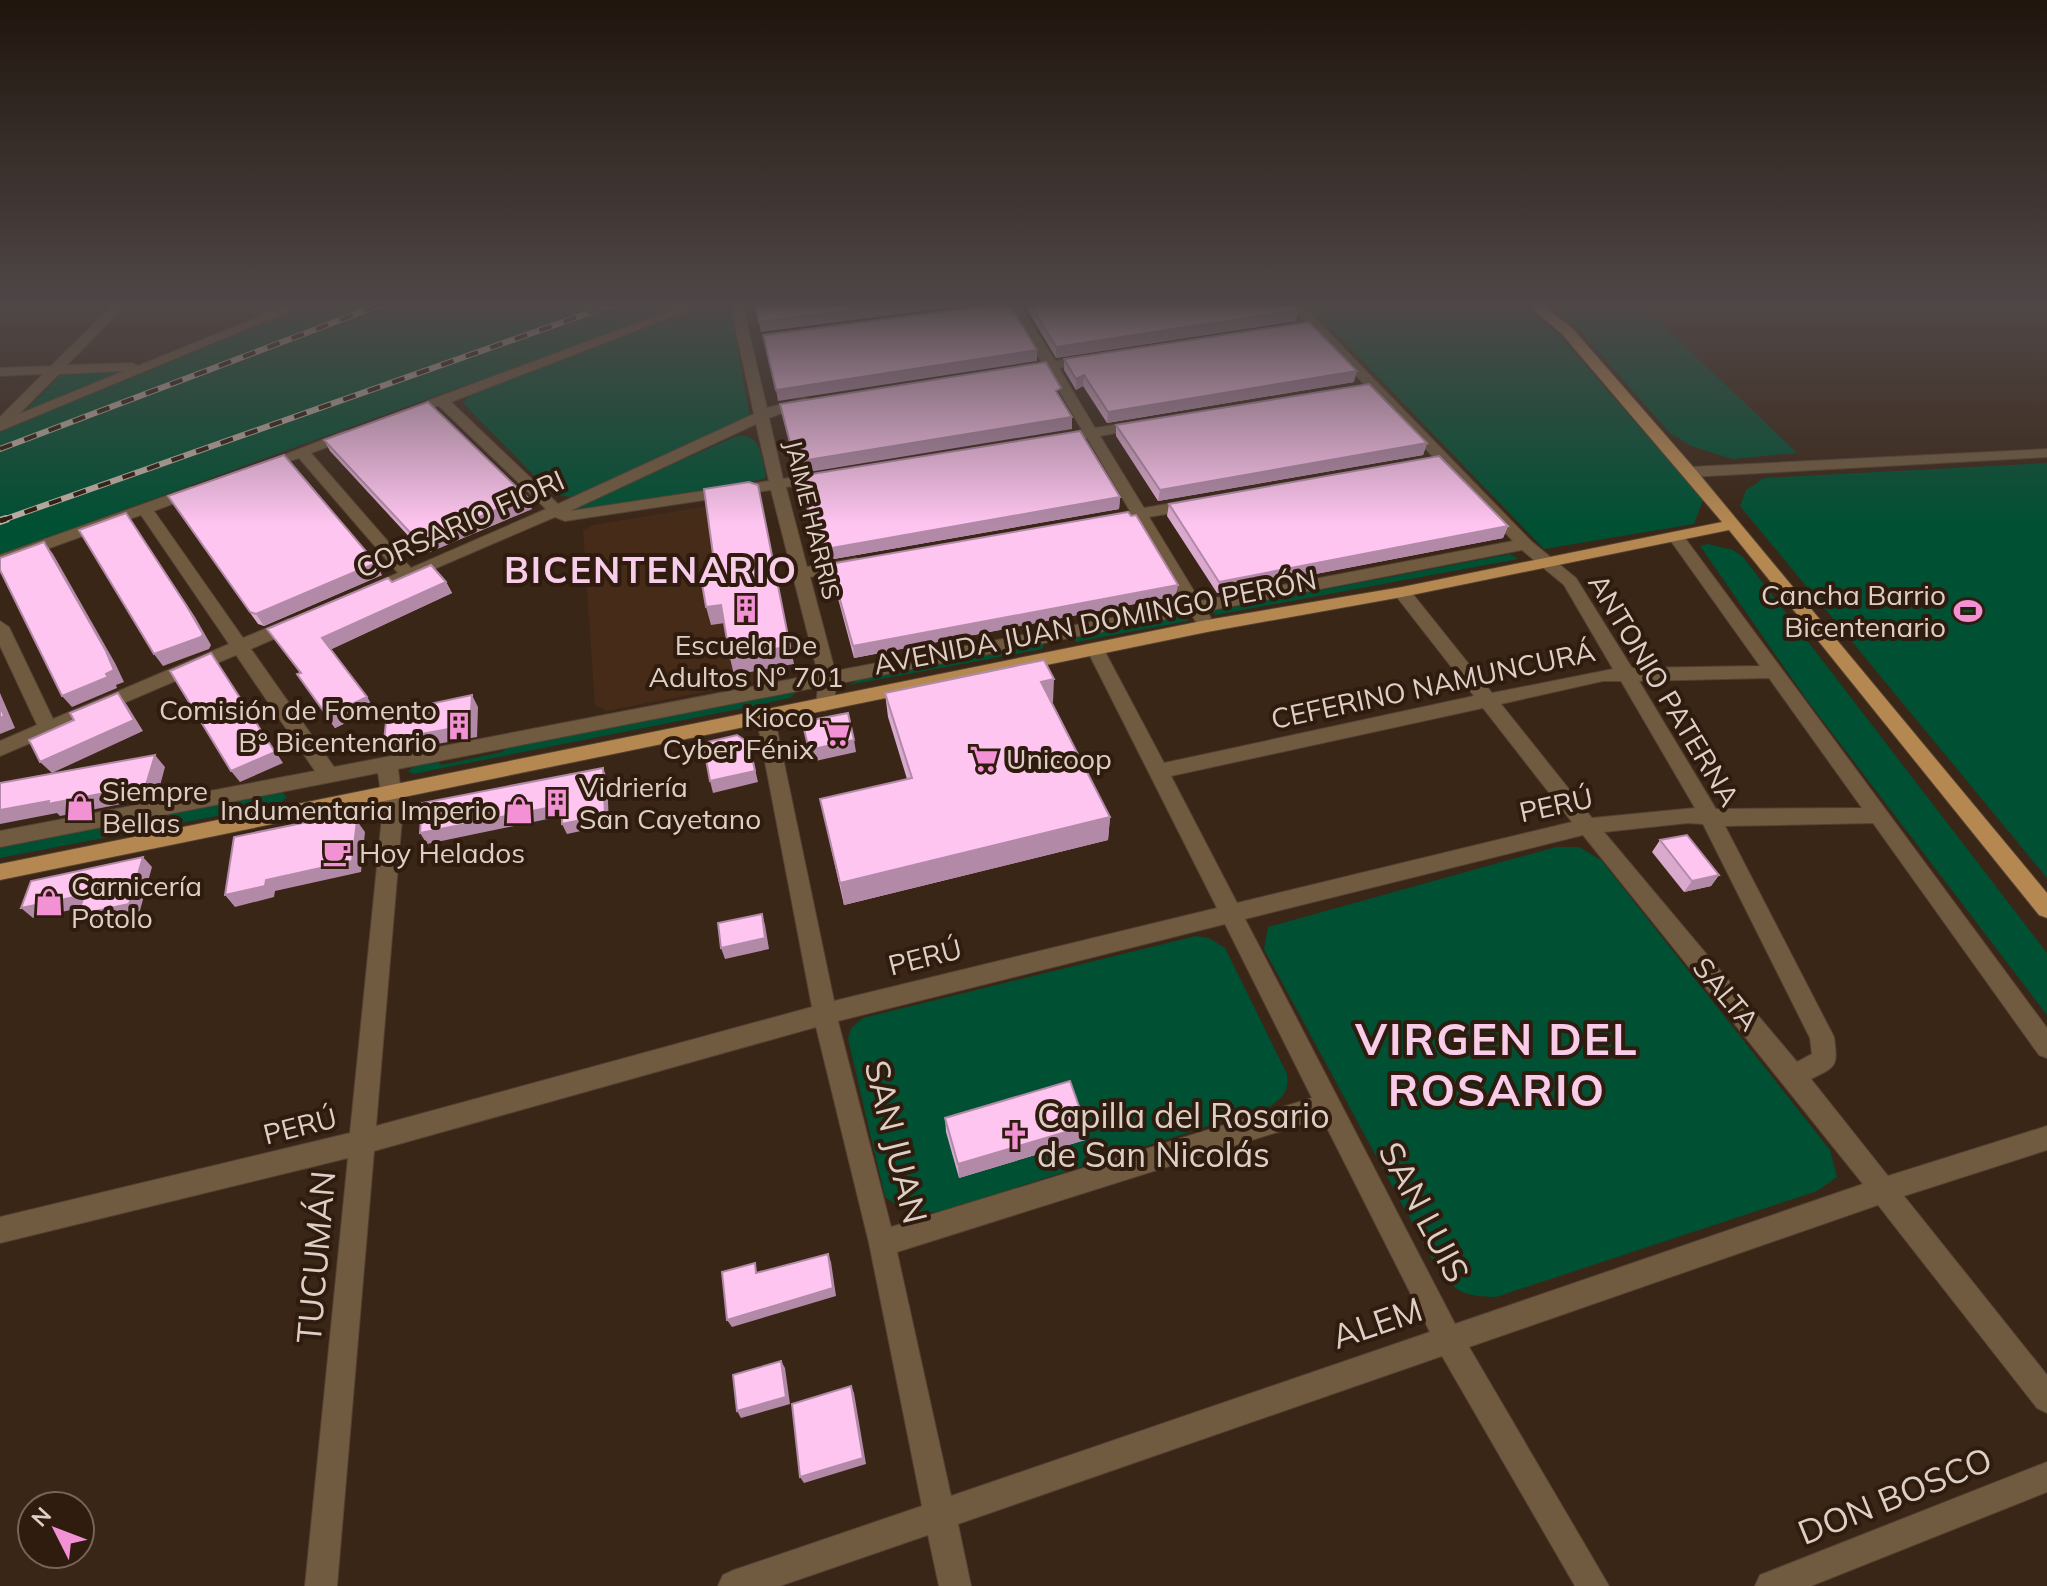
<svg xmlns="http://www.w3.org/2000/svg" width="2047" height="1586" font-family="Mulish,sans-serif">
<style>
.built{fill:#452b18}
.green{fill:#005034}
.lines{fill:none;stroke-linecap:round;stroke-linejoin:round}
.minor-casing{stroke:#544133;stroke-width:2}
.major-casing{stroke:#544133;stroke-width:2}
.minor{fill:#705b41;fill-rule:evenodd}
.major{fill:#b58851;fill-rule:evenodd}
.rail-far1-casing{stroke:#bfb0a6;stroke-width:6}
.rail-casing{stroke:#bfb0a6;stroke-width:8}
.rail-far1{stroke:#2f1c0e;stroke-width:4;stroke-dasharray:13;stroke-linecap:butt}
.rail{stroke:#2f1c0e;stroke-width:5;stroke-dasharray:16;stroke-linecap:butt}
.wall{fill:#daa9ce}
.shaded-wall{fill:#b28aa8}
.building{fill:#fec5f0;stroke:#b28aa8;stroke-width:2}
.labels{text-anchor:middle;stroke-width:8;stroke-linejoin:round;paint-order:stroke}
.far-street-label{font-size:24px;fill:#ddcfc6;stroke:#2f1c0e}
.street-label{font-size:28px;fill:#ddcfc6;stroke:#2f1c0e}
.poi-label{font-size:28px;fill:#ddcfc6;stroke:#2f1c0e;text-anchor:start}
.near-poi-label{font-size:34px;fill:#ddcfc6;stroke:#2f1c0e;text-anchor:start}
.near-street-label{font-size:34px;fill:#ddcfc6;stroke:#2f1c0e}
.district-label{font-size:36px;font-weight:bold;letter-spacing:2px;fill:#f8cde9;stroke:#2f1c0e}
.near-district-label{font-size:44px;font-weight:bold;letter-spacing:2px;fill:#f8cde9;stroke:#2f1c0e}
</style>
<rect width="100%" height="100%" fill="#3a2617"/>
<path class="built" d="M752,499L761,502L794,664L773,668L775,678L607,711L595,705L583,531L593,525Z"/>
<path class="green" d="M314,303H691L0,555V432Z
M1307,303H1518L1559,335L1703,500L1694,524L1544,549Z
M1542,303H1640L1797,453L1732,459L1691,446L1670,433L1576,326Z
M718,304L729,310L731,315L750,416L586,492L570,497L551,493L463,403L472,394L701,308Z
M121,372L26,410L61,374Z
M737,436C761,433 761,456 766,475L764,479L584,511L572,508Z
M2047,463V878L1740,506L1746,490L1764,478Z
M1708,544L1733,550L1743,557L2047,953V1015L1807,700L1700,546Z
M1510,554L1518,559L1216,615L1211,611Z
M1186,615L1188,621L1076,642L1073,636Z
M1038,642L1044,645L1042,649L849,685L861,678Z
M797,691L790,698L739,709L413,774L408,771L414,766L438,761L441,765L502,752L508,747Z
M282,792L287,797L279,804L0,858V847Z
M1556,847H1579L1601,860L1830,1150L1837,1177L1817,1191L1496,1297C1460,1296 1456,1292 1435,1265L1264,949L1268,927Z
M1196,936L1209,938L1225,948L1287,1074C1289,1091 1284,1096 1271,1106L942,1211C917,1215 905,1212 885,1197L848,1039L851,1028L863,1018Z"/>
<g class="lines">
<defs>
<path id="minor" d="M115,303H128L67,365L132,363L138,366L292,303H309L0,431V417L43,374L0,376V368L51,366ZM124,371L19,414L59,374Z
M691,303H708L451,402L558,504L754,414L730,303H742L767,408L805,398L812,402L769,418L783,479L824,472L832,477L824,482L786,487L807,567L856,558L864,563L856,568L810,577L835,671L1185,604L1135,519L1104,525L1096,520L1098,517L1130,511L1087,438L1057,443L1050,439L1082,430L1047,370L1022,374L1015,370L1042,363L1007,303H1019L1055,361L1094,357V363L1059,368L1095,428L1144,420L1151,424L1144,428L1100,436L1144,508L1195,499L1203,504L1195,509L1149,517L1200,601L1513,541L1287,303H1300L1531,541L1576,578L1632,668L1760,666L1668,537L1676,532L1682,534L2047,1028V1058L2039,1055L1873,823L1725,826L1834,1037C1838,1067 1837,1066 1811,1079L1888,1176L2047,1126V1150L1904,1196L2047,1375V1413L2037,1408L1878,1205L1469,1347L1609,1586H1575L1442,1356L958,1524L971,1586H939L928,1535L780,1586H718L723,1575L734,1570L922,1506L869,1243L816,1027L374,1151L337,1586H305L348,1158L0,1243V1217L350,1133L383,807L378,773L0,847V831L315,771L236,655L0,756V741L37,725L0,646V621L9,627L53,719L229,644L141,515L0,566V555L191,487H201V493L154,511L243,638L289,619H301L304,623L301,627L251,649L334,767L818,674L771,490L565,521L555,517L369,597L363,596V588L398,573L299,458L263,470L256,466L345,431H355V437L311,453L411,568L546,509L439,406L427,407V401ZM756,424L769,481L570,511ZM1522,550L1564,585L1613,669L1492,693L1408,588H1396V596L1474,696L1164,763L1102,646H1090L1087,650L1217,908L834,1001L774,715L765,708L758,710L756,715L812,1007L376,1126L403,807L398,769L818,687L816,704L825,711L834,704L836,684L1191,614L1196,622L1202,624L1211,618L1207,611ZM1769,678L1862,808L1716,809L1639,681ZM1603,681H1621L1695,808L1592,818L1501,704ZM1483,708L1572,822L1237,903L1171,776ZM1688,823L1703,824L1810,1038L1812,1054L1797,1062L1604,832ZM1583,835L1863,1184L1455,1324L1245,919ZM1225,924L1312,1098L891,1227L838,1021ZM1322,1118L1430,1332L951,1496L897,1252Z
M2047,449V457L1690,477L1682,472L1690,467Z
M2047,1462V1492L1811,1586H1755L1760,1575Z"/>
<path id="major" d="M1526,303H1540L1572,328L1695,469L2047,893V918L2039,915L1729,530L1402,597L1207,632L0,880V864L1207,620L1402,587L1722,522L1562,334Z"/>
</defs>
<use href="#minor" class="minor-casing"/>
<use href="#major" class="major-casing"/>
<use href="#minor" class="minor"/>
<use href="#major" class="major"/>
<defs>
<path id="rail-far1" d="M0,449L385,303
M0,521L617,303"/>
<path id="rail" d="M0,521L6,519"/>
</defs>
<use href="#rail-far1" class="rail-far1-casing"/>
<use href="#rail" class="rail-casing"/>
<use href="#rail-far1" class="rail-far1"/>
<use href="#rail" class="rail"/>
</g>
<path class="wall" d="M1028,303H1291L1296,321L1056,358L1028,311Z
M1064,359L1354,382L1107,423L1083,386L1076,390L1064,370Z
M1116,425L1427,443L1423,455L1158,501L1116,436Z
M324,440L532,509L425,554L330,451Z
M799,476L1120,497L1119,509L828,560L820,559Z
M168,496L382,575L264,626L258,624Z
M1169,504L1508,526L1503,538L1217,593L1167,516Z
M830,564L1176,596L854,658L832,576Z
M392,582H446L452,593L331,649L367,697L374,709L335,728L297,674L300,673L267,629Z
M885,693L1053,702H1052L1110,817L1108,840L844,905L820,799L907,779L888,717Z
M1660,840L1719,875L1711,886L1684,892L1652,852Z
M945,1118L1085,1140L959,1178L946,1132Z"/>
<path class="shaded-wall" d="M902,303H985L761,332L759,322Z
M1298,310L1296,321L1056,358V347Z
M1037,350V361L778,401L776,390Z
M1357,371L1354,382L1107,423L1108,412Z
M1084,375L1083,386L1076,390V379Z
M1072,417V429L797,474L795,462Z
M1427,443L1423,455L1158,501L1160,490Z
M758,485L794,664L734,675L730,658Z
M527,497L532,509L425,554L419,542Z
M1120,497L1119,509L828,560L826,549Z
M134,525L195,617L211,645L209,649L163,666L154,654Z
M1508,526L1503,538L1217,593L1219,582Z
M44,542L53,554L115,663L124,682L116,685L117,688L72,707L62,696L106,674Z
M376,563L382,575L264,626L256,614Z
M446,582L452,593L330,650L322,638Z
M1178,585L1176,596L854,658L853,646Z
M721,605L725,623L711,625L706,607Z
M211,653L283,763L240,782L231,771Z
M1054,679L1053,702L1041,705V682Z
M0,693L15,728L0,734Z
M118,693L127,705L143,731L52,773L40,762Z
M472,695L478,707L477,737L391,752L384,741Z
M367,697L374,709L335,728L327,716Z
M854,740L856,752L811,762L809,750Z
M749,743L758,782L713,793L710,781Z
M155,755L165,767L157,797L60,816L57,813L0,824V810L49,801Z
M603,768L607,778L609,825L567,834L562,824Z
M562,805L567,815L427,844L420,833Z
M1110,817L1108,840L844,905L840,883Z
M357,821L365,832L361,872L275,891L274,897L235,907L225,895L266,880Z
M143,857L152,867L139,914L88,925L78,915Z
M1719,875L1711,886L1684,892L1692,881Z
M84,895L94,905L33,918L21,908Z
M762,914L765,925L769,949L725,959L721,948Z
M1086,1126L1085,1140L959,1178L958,1164Z
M828,1254L831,1262L836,1296L732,1327L727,1320Z
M781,1361L785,1368L790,1404L741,1418L737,1411Z
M851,1386L854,1393L866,1464L804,1483L800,1477Z"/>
<path class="building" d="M754,303H902L759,322Z
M1009,303L1037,350L776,390L763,335Z
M1029,303H1291L1298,310L1056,347Z
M1309,322L1357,371L1108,412L1084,375L1076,379L1064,359Z
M1046,362L1061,388L1056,391L1072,417L795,462L780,404Z
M1369,384L1427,443L1160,490L1116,425Z
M428,402L527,497L419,542L324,440Z
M1080,431L1120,497L826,549L818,547L799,476Z
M284,455L376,563L256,614L250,612L168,496Z
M1439,456L1508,526L1219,582L1169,504Z
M749,482L758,485L790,646L730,658L721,605L706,607L701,578L716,576L704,489Z
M1128,512L1131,516L1136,515L1178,585L853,646L830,564Z
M126,513L186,605L203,634L201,637L154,654L79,530Z
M44,542L106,651L114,670L106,674L108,677L62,696L0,570V558Z
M431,565L446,582L322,638L367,697L327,716L297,674L301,673L267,629L388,578L392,582Z
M211,653L275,752L231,771L170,671Z
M1044,660L1054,679L1041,682L1110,817L840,883L820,799L912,778L885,693Z
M118,693L134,720L40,762L29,740L74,720L70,713Z
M472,695L470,725L384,741L387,713Z
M0,706L4,716L0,718Z
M848,713L854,740L809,750L804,729L812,720Z
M737,735L749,743L755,771L710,781L703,743Z
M155,755L146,785L48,804L49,801L0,810V783Z
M603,768L605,815L562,824V805L420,833L422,803Z
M346,814L357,821L352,861L266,880L265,886L225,895L234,837Z
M1687,835L1719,875L1692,881L1660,840Z
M143,857L129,904L78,915L84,895L21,908L31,881Z
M762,914L765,938L721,948L718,923Z
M1070,1081L1086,1126L958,1164L945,1118Z
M828,1254L833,1288L727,1320L722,1272L755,1263L756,1273Z
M781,1361L786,1397L737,1411L733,1375Z
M851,1386L863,1458L800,1477L792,1404Z"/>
<linearGradient id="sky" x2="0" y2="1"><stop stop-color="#20150d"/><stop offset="0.58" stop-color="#4f4747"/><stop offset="1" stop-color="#4f4747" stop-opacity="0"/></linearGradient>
<rect width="2047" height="525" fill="url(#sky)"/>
<defs>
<symbol id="building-bare" viewBox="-9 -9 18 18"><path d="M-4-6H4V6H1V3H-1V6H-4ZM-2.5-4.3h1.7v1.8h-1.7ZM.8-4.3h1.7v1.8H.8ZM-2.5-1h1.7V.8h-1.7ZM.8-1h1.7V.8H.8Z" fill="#f391d5" stroke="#2f1c0e" stroke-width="2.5" paint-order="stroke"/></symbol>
<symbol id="stadium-bare" viewBox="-9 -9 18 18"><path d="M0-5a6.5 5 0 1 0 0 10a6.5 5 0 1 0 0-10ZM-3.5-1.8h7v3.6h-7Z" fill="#f391d5" stroke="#2f1c0e" stroke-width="2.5" paint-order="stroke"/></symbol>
<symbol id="supermarket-bare" viewBox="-9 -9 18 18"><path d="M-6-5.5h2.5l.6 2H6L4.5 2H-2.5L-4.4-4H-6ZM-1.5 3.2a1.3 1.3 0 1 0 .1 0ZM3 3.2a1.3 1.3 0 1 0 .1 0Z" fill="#f391d5" stroke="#2f1c0e" stroke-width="2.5" paint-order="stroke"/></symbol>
<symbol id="shop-bare" viewBox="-9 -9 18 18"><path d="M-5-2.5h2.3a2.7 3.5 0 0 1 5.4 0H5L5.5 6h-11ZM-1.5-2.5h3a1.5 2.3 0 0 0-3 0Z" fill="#f391d5" stroke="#2f1c0e" stroke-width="2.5" paint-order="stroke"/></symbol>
<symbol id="cafe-bare" viewBox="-9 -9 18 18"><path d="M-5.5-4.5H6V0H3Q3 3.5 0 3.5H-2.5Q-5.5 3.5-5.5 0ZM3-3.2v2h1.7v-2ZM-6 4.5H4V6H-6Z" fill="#f391d5" stroke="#2f1c0e" stroke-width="2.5" paint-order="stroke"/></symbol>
<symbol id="church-bare" viewBox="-9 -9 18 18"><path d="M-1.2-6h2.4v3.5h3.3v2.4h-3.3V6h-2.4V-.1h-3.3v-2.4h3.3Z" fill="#f391d5" stroke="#2f1c0e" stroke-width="2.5" paint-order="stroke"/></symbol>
</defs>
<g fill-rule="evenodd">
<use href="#building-bare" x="726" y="589" width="40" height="40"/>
<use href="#stadium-bare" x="1948" y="591" width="40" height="40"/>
<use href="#building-bare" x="439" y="706" width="40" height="40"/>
<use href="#supermarket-bare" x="816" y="713" width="40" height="40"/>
<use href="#supermarket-bare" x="964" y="739" width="40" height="40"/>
<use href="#building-bare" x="537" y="783" width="40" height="40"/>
<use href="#shop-bare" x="60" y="787" width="40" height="40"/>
<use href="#shop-bare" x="499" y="790" width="40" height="40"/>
<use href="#cafe-bare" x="317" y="833" width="40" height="40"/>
<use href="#shop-bare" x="29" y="882" width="40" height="40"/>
<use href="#church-bare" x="995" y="1116" width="40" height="40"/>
</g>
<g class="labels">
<g class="far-street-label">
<text transform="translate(812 520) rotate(76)" y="8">JAIME HARRIS</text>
</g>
<g class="street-label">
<text transform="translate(460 524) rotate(-24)" y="10">CORSARIO FIORI</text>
<text transform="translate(1095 622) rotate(-11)" y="10">AVENIDA JUAN DOMINGO PERÓN</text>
<text transform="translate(1433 685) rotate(-12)" y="10">CEFERINO NAMUNCURÁ</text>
<text transform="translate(1664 690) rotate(59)" y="10">ANTONIO PATERNA</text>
<text transform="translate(1556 805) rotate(-12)" y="10">PERÚ</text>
<text transform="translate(925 957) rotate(-14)" y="10">PERÚ</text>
<text transform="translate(1726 994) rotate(50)" y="10">SALTA</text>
<text transform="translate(300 1126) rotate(-14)" y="10">PERÚ</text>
</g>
<g class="poi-label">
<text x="1946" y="605" text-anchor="end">Cancha Barrio<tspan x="1946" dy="32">Bicentenario</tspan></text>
<text x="746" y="655" text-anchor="middle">Escuela De<tspan x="746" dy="32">Adultos Nº 701</tspan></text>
<text x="437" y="720" text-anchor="end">Comisión de Fomento<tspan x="437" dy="32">B° Bicentenario</tspan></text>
<text x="814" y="727" text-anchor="end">Kioco<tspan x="814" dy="32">Cyber Fénix</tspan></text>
<text x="1006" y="769">Unicoop</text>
<text x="579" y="797">Vidriería<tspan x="579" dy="32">San Cayetano</tspan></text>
<text x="102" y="801">Siempre<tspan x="102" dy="32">Bellas</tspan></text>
<text x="497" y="820" text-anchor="end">Indumentaria Imperio</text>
<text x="359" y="863">Hoy Helados</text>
<text x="71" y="896">Carnicería<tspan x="71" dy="32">Potolo</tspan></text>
</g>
<g class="near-poi-label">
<text x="1037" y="1128">Capilla del Rosario<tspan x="1037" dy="39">de San Nicolás</tspan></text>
</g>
<g class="near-street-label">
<text transform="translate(896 1142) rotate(76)" y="12">SAN JUAN</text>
<text transform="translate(1424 1212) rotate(62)" y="12">SAN LUIS</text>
<text transform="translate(316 1257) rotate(-85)" y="12">TUCUMÁN</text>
<text transform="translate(1377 1323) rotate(-19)" y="12">ALEM</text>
<text transform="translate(1895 1496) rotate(-22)" y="12">DON BOSCO</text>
</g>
<g class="district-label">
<text x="651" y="583">BICENTENARIO</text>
</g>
<g class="near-district-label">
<text x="1497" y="1055">VIRGEN DEL<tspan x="1497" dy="51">ROSARIO</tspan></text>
</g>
</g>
<g transform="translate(56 1530) rotate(312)"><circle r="38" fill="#2f1c0e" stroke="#756458" stroke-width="2"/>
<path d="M0-6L14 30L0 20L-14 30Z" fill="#f391d5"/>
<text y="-12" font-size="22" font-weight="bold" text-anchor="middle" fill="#ddcfc6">N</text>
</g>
</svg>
